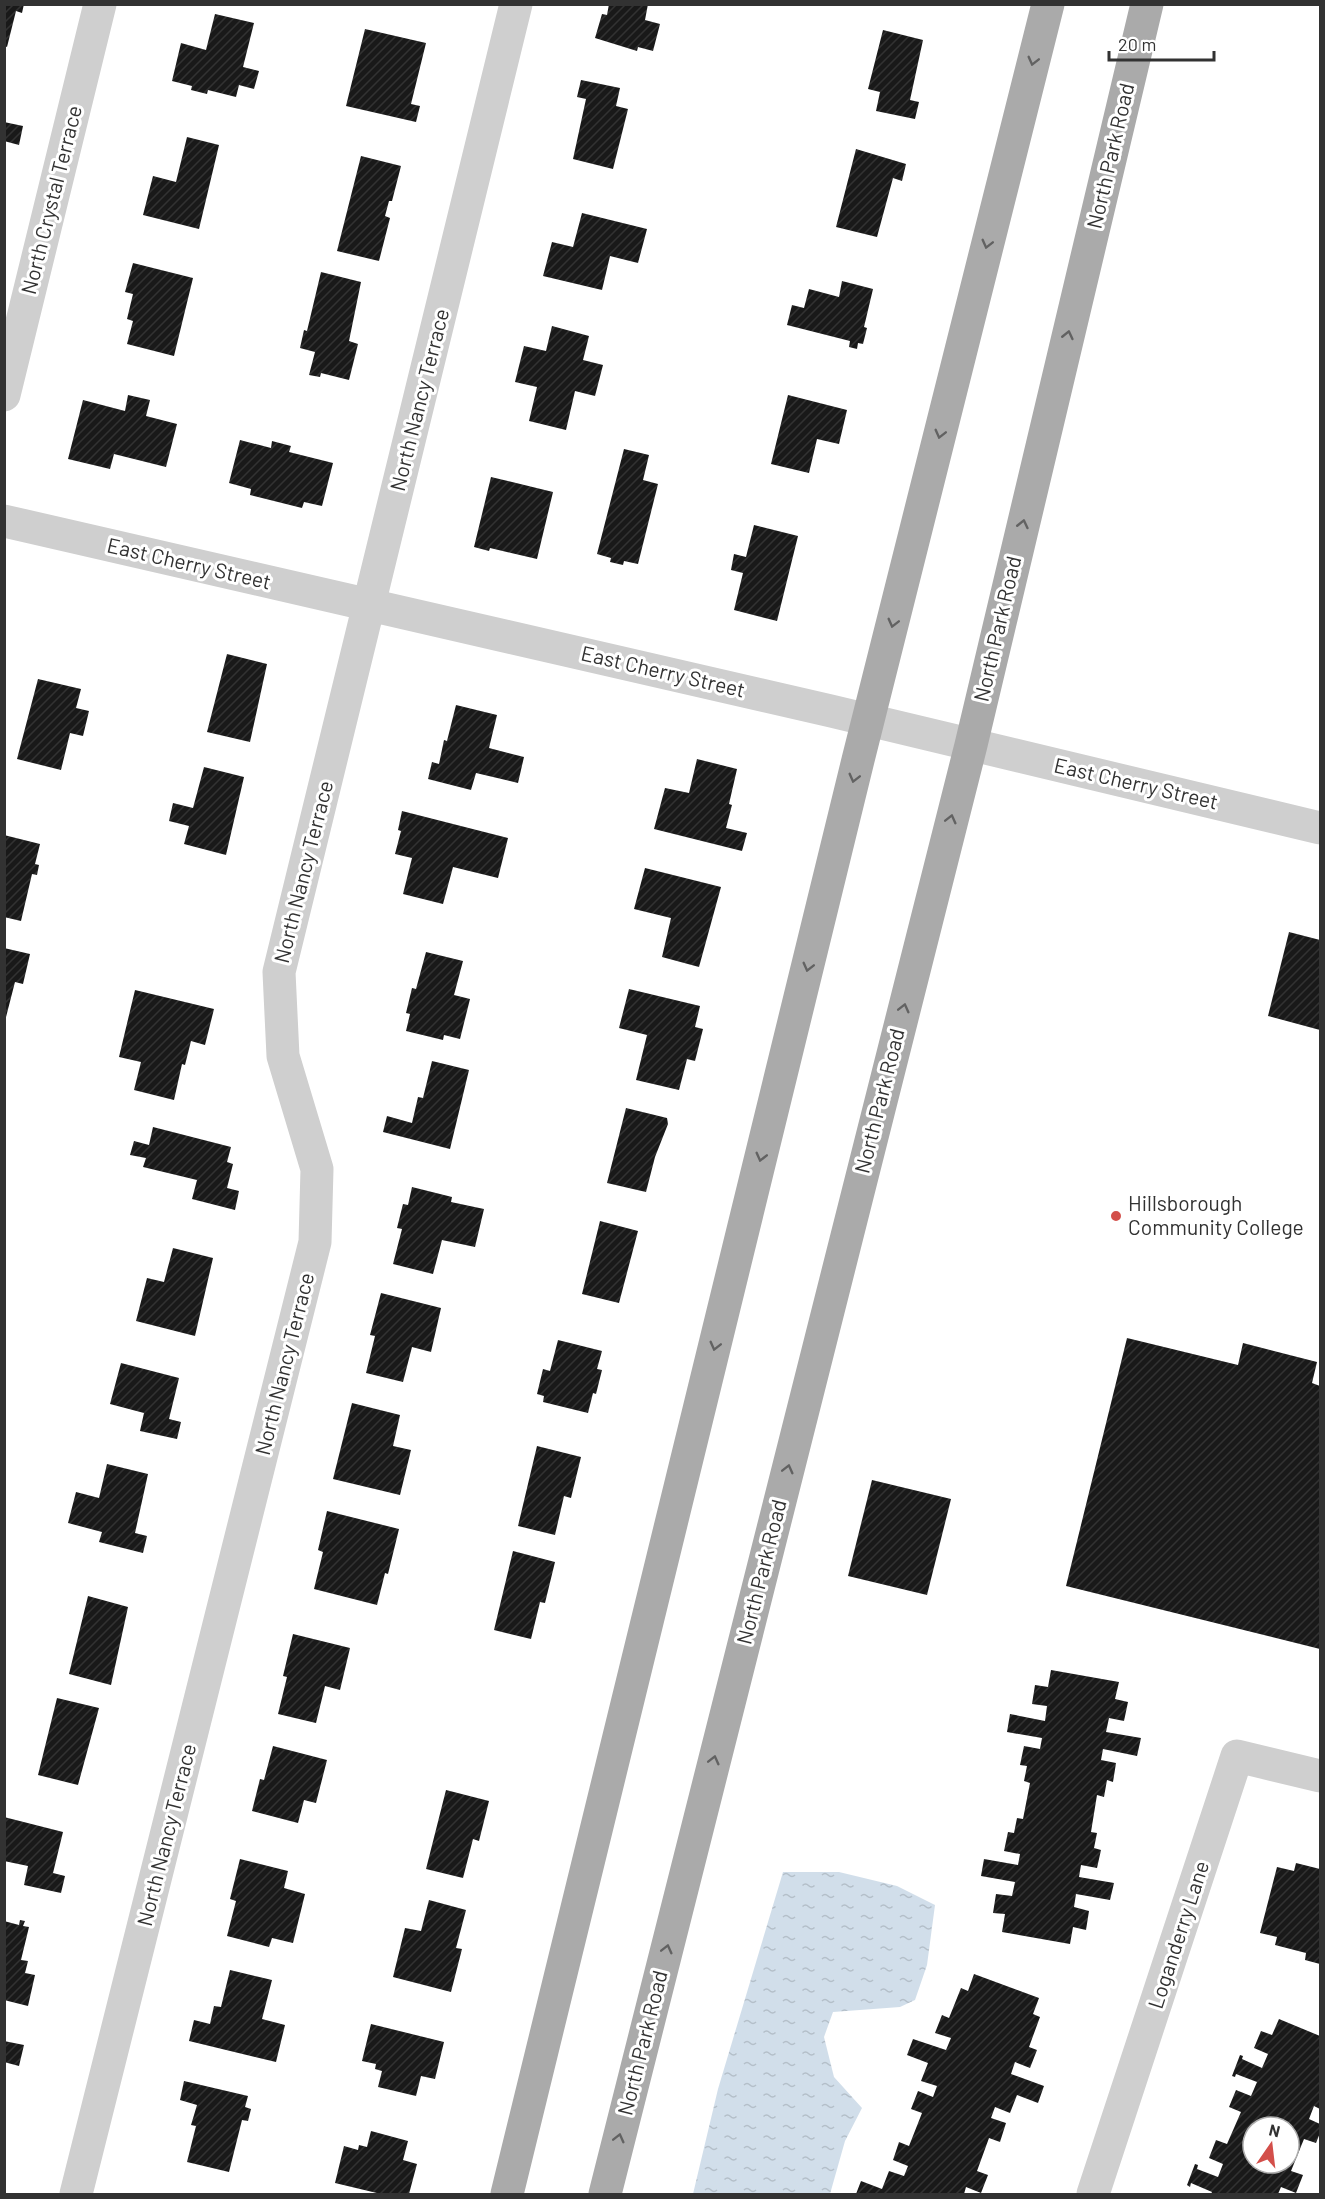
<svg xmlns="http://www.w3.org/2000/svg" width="1325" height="2199" font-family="Barlow,sans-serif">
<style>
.water{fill:url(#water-ripples)}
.building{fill:url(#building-hatch);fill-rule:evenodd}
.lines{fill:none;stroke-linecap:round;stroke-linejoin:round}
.minor{stroke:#cfcfcf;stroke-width:33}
.major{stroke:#aaa;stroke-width:33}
.oneway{stroke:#626262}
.poi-dot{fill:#d34f4a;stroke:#fff;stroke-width:2}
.labels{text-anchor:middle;stroke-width:6;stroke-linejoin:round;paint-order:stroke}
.street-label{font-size:21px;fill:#323232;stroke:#fff}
.poi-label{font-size:21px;fill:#323232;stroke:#fff;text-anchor:start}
</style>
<defs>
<pattern id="water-ripples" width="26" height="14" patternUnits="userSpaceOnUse" patternTransform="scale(1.5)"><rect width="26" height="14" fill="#d1deea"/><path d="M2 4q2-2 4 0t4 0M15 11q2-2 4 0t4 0" fill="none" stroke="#b4bfc9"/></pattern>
<pattern id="building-hatch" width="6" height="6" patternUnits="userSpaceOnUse" patternTransform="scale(1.5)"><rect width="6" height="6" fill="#191919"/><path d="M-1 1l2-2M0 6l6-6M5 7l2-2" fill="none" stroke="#323232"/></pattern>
</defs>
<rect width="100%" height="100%" fill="#fff"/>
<path class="water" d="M783,1872H839L897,1886L935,1905L927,1965L915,2000L900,2007L833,2012L824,2037L834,2077L862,2108L845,2141L830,2194H693L718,2089Z"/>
<path class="building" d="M4,4H24L22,13L16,11L7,47L4,46Z
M609,4H648L645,20L660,24L653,51L638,47L637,51L595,38L602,14L607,15Z
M215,14L254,23L243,67L259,71L254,89L239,85L236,97L208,90L207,94L191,90L192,86L172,81L181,43L206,50Z
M365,29L426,43L411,104L420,106L416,122L346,106Z
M883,30L923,40L910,100L919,102L915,119L876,111L880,92L868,89Z
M581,80L620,88L616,106L628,109L613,169L573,159L586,99L577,97Z
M4,122L23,126L19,145L4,141Z
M187,137L219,145L199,229L143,215L153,176L176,182Z
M856,149L906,164L902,181L893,178L877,237L836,227Z
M361,156L401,166L392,201H389L385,216L390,218L379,261L337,251Z
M582,213L647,229L638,263L610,256L602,290L543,276L552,242L573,247Z
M133,263L193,278L174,356L127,344L133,321L127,319L133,294L125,292Z
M321,272L361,282L349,341L358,344L349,380L321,373L320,377L309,375L315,352L300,348L304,330L307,331Z
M842,281L873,289L864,327L867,328L863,344L858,343L857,349L849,347L850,341L787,325L792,305L804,308L809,289L839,297Z
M552,326L589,336L583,360L603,365L595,396L575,391L566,430L529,421L537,387L515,382L524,346L546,351Z
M128,395L150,400L146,416L177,424L166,467L114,454L110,469L68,459L83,400L125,411Z
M788,395L847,410L839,444L817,439L809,473L771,464Z
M240,440L271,448L272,441L291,446L289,452L333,463L322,506L304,502L302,508L250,495L251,489L229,483Z
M624,449L649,455L643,480L658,484L638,564L624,561L623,565L610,562L611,558L597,554Z
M491,477L553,492L537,559L490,548L489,551L474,547Z
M754,525L798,536L777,621L734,610L743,573L731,570L734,554L746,557Z
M227,654L267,664L250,742L207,732Z
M38,679L81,689L76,708L89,711L83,736L70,733L61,770L17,759Z
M456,705L497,715L489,748L524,757L518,783L476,773L471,790L428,779L432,762L439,764L444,740L447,741Z
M697,759L737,769L729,804L732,805L726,828L747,833L742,851L654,829L665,788L689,793Z
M204,767L244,777L226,855L184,844L189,826L169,821L173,803L193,808Z
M402,811L508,838L498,878L453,867L443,904L403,894L412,858L395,854L401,831L398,830Z
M4,835L40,844L35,864L39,865L37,875L32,874L21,921L4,917Z
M645,868L721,887L699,967L662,957L671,918L634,909Z
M1289,932L1320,940V1030L1268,1016Z
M4,948L30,954L23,984L15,982L5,1021Z
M426,952L463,961L454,995L470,999L460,1039L444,1035L443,1040L406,1031L410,1014L406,1013L412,988L416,989Z
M629,989L700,1006L695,1027L703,1029L695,1061L687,1059L679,1090L636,1080L647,1035L619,1028Z
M135,990L214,1009L205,1045L191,1041L185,1065L182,1064L174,1100L134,1090L141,1062L119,1057Z
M432,1061L469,1070L450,1149L383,1132L387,1116L412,1123L418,1097L423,1098Z
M626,1108L667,1118L668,1124L655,1157L646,1192L607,1183Z
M153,1127L231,1147L227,1162L233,1164L227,1188L239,1191L235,1210L192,1199L197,1180L143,1167L146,1158L130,1155L134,1141L149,1145Z
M412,1187L452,1197L451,1202L484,1209L475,1247L442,1240L433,1274L393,1264L402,1229L397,1228L403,1204L408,1205Z
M600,1221L638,1231L619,1303L582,1294Z
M173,1248L213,1258L195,1336L136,1321L147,1278L164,1282Z
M381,1293L441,1308L431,1352L412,1347L403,1382L366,1373L375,1336L370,1335Z
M1127,1338L1238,1365L1243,1343L1317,1362L1312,1383L1320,1386V1649L1066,1586Z
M558,1340L602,1351L597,1369L602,1370L596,1394L593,1393L588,1413L543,1402L544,1396L537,1394L543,1369L550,1371Z
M121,1363L179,1378L169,1419L181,1422L177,1439L140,1431L144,1413L110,1404Z
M352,1403L400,1415L393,1446L411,1450L400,1495L333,1479Z
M537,1446L581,1457L571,1498L564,1496L555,1535L518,1526Z
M107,1464L148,1474L135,1533L147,1536L143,1553L99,1542L102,1532L68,1523L76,1492L99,1498Z
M872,1480L951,1499L927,1595L848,1576Z
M327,1511L399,1529L388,1574L385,1573L377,1605L314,1589L323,1552L318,1550Z
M513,1551L555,1562L545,1603L540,1602L531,1639L494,1630Z
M88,1596L128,1607L111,1685L69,1674Z
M293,1634L350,1648L340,1690L325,1686L316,1723L278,1714L287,1677L283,1676Z
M1051,1670L1119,1682L1115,1699L1128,1702L1124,1721L1109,1718L1106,1732L1141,1738L1137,1756L1103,1749L1101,1760L1116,1763L1113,1782L1107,1780L1104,1797L1097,1795L1091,1832L1097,1833L1094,1848L1101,1850L1097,1868L1081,1865L1079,1877L1114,1883L1110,1900L1076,1894L1074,1907L1089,1911L1086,1930L1073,1927L1070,1944L1002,1932L1005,1914L993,1913L996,1894L1012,1896L1015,1882L981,1876L984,1859L1018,1865L1020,1854L1004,1851L1008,1832L1014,1833L1017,1818L1023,1819L1030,1783L1024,1781L1027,1766L1020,1765L1024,1746L1040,1749L1042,1738L1007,1732L1010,1714L1045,1721L1047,1706L1032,1704L1035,1685L1048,1687Z
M57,1698L99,1708L78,1785L38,1775Z
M273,1746L327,1760L316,1803L304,1800L298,1823L252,1811L260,1779L264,1780Z
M446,1790L489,1801L479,1841L473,1839L463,1878L426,1869Z
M4,1817L63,1832L53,1873L65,1876L61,1893L24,1885L28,1866L4,1861Z
M240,1859L288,1871L284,1888L305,1894L293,1943L272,1938L269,1947L227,1936L236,1901L230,1899Z
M1296,1863L1320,1869V1964L1305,1960L1306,1953L1275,1945L1277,1937L1260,1933L1277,1867L1294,1871Z
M429,1900L466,1910L456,1948L462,1949L451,1992L393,1977L405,1928L421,1931Z
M20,1920L25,1921L23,1926L29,1927L21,1960L28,1961L25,1973L35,1975L28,2006L4,2000V1921L19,1925Z
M230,1970L272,1980L262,2019L285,2025L276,2062L189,2041L194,2020L210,2024L214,2006L221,2007Z
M974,1974L1039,1998L1033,2014L1040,2017L1029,2047L1037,2050L1030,2068L1015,2062L1011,2074L1044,2086L1038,2103L1017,2095L1010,2113L995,2107L991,2118L1006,2123L1000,2142L989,2138L977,2171L988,2175L981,2193L966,2187L964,2194H856L861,2181L882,2189L889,2171L904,2176L908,2166L893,2160L899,2142L909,2146L922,2113L911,2109L918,2091L933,2097L937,2086L921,2081L928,2063L907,2055L913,2039L946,2050L951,2038L935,2033L942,2015L949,2018L961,1988L968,1991Z
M1279,2019L1320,2036V2109L1314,2106L1309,2119L1320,2124V2133L1316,2143L1304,2139L1291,2171L1303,2175L1296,2193L1281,2187L1278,2194H1211L1212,2192L1191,2183L1190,2187L1187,2185L1195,2164L1198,2165L1197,2169L1218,2177L1223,2164L1209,2158L1216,2140L1227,2144L1241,2112L1229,2107L1236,2090L1251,2096L1257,2082L1236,2074L1235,2077L1232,2076L1240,2055L1243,2056L1242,2059L1262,2068L1268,2054L1254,2048L1261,2031L1272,2035ZM1253,2127H1289V2163H1253Z
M371,2024L444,2042L435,2079L421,2076L416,2096L378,2087L382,2071L375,2069L376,2064L362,2061Z
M4,2041L24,2045L19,2066L4,2062Z
M184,2081L248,2096L245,2107L251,2109L248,2121L242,2120L229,2172L187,2162L196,2126L191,2125L197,2105L180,2100Z
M371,2131L408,2141L403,2160L417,2164L409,2194H381L335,2183L344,2146L358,2150L359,2145L367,2147Z"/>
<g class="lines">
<path class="minor" d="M4,395L100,4
M4,521L831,711L1320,828
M76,2194L315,1242L317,1169L283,1056L279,972L516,4
M1093,2194L1237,1756L1320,1776"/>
<path class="major" d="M507,2194L858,760L1048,4
M605,2194L971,745L1147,4"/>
</g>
<defs><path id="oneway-chevron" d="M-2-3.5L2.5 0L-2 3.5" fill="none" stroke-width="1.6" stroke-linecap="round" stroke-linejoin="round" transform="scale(1.5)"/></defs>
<g class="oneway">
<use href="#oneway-chevron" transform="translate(1033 61) rotate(104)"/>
<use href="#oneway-chevron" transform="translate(987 244) rotate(104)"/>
<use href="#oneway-chevron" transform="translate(1068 335) rotate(-77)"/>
<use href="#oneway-chevron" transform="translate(940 434) rotate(104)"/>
<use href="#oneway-chevron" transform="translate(1023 524) rotate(-77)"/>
<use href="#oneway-chevron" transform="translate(893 623) rotate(104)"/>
<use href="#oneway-chevron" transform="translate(854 778) rotate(104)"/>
<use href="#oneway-chevron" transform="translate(951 819) rotate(-76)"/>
<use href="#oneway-chevron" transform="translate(808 967) rotate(104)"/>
<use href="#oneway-chevron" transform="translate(904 1008) rotate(-76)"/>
<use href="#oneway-chevron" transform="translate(761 1157) rotate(104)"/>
<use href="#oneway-chevron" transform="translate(715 1346) rotate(104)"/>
<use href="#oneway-chevron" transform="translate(788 1469) rotate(-76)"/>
<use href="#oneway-chevron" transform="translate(714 1760) rotate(-76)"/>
<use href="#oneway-chevron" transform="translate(667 1949) rotate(-76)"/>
<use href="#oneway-chevron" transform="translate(619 2138) rotate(-76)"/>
</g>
<circle class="poi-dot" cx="1116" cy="1216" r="6"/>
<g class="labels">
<g class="street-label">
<text transform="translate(1111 156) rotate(-77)" y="7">North Park Road</text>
<text transform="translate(52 200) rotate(-76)" y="7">North Crystal Terrace</text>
<text transform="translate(420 400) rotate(-76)" y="7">North Nancy Terrace</text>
<text transform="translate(189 564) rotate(13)" y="7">East Cherry Street</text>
<text transform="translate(998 629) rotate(-77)" y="7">North Park Road</text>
<text transform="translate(663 672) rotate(13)" y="7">East Cherry Street</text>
<text transform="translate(1136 784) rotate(13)" y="7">East Cherry Street</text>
<text transform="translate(304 872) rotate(-76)" y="7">North Nancy Terrace</text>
<text transform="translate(880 1101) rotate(-76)" y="7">North Park Road</text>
<text transform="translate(285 1364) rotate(-76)" y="7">North Nancy Terrace</text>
<text transform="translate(762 1572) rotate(-76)" y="7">North Park Road</text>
<text transform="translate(167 1835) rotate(-76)" y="7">North Nancy Terrace</text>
<text transform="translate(1179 1935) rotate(-72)" y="7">Loganderry Lane</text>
<text transform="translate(643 2043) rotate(-76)" y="7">North Park Road</text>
</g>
<g class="poi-label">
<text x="1128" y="1211">Hillsborough<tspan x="1128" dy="24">Community College</tspan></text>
</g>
</g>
<rect width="1325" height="2199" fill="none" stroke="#323232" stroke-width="12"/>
<g transform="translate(1271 2145) rotate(14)"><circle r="28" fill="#ffffff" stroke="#adadad" stroke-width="1.5"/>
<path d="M0-4.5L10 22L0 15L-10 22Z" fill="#d34f4a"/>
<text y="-9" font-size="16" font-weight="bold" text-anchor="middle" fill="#323232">N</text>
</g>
<path d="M1109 51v9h105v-9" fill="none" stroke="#323232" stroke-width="3"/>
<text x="1118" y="51" font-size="18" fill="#323232" stroke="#ffffff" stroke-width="4.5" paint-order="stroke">20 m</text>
</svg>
